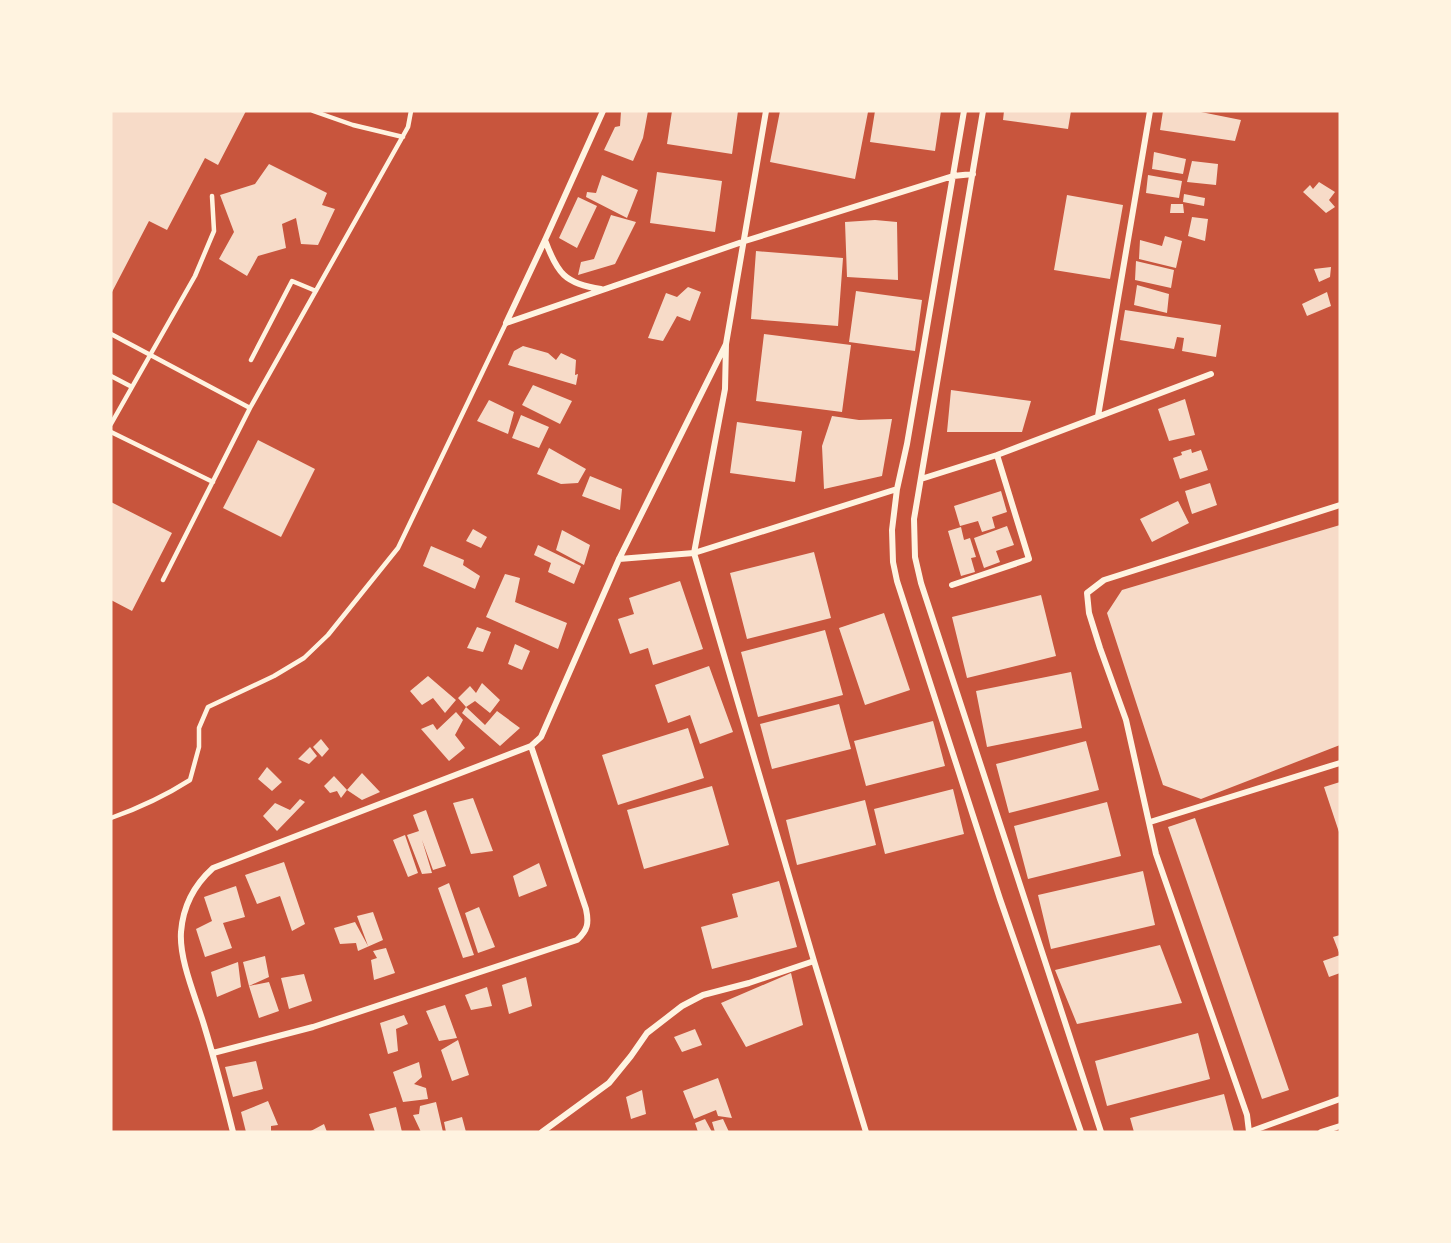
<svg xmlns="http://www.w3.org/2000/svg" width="1451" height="1243" font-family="Jost,sans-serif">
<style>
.building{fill:#f7dbc8}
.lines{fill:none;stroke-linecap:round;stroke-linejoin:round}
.service{stroke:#fff3e0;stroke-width:4.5}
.minor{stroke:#fff3e0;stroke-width:6}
</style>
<rect width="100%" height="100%" fill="#c8553d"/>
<path class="building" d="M111,111H246L218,165L205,158L167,230L149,221L111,294Z
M621,111H648L643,138L633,161L604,150L615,127L620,126Z
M672,111H738L732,154L667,144Z
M780,111L868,112L855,179L770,162Z
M875,111H941L935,151L870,142Z
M1004,111H1071L1068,129L1003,120Z
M1163,111H1196L1241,120L1235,141L1160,130Z
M1154,152L1186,159L1183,174L1152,169Z
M1192,161L1218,164L1216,185L1187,182Z
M269,164L327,193L322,205L335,209L318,245L301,244L296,218L282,224L286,248L258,256L247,276L219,259L234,232L220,195L255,184Z
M657,172L722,181L715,232L650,223Z
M602,175L638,190L627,218L586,197L587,192L596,193Z
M1148,175L1182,181L1179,198L1146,193Z
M1319,182L1335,192L1329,200L1335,207L1326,213L1303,192L1310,185L1313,189Z
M1184,194L1205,198L1204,206L1183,202Z
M1067,195L1123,205L1110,279L1054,270Z
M578,197L597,206L577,248L559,238Z
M1171,204H1183L1184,213H1170Z
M611,215L636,222L615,264L578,275L581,262L594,259Z
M1192,217L1208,219L1205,241L1188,236Z
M875,220L897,222L898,280L847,277L845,222Z
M1165,236L1182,241L1176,268L1139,259L1140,240L1162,246Z
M756,251L843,258L838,326L751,319Z
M1136,261L1174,270L1171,288L1135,280Z
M1331,267L1330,277L1319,282L1314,269Z
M1137,285L1169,294L1167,313L1134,305Z
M688,287L701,292L690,321L677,316L663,341L648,338L666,293L677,297Z
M856,291L922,300L915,351L849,342Z
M1327,292L1331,306L1307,316L1302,304Z
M1125,310L1221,325L1216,357L1182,351L1184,338L1177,337L1174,349L1120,340Z
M764,334L851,345L842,412L756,401Z
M523,346L548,353L556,360L561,353L576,360L575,375L578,374L576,385L508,365L514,351Z
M533,385L572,401L560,424L522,405Z
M951,390L1031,401L1022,432H947Z
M1185,399L1195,435L1169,441L1158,409Z
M489,400L514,412L508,434L477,421Z
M521,415L549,427L539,448L512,438Z
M832,416L859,420L892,419L882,476L824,489L822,446Z
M737,422L802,431L795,482L730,473Z
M258,440L315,469L281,537L223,508Z
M549,448L586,469L578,483L561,484L537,474Z
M1191,449L1192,453L1201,450L1208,470L1180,479L1173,458L1182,455L1181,452Z
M590,476L622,489L620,510L582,496Z
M1210,483L1217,505L1192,514L1185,491Z
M1001,491L1007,512L992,517L995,528L982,532L978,521L960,526L954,506Z
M1178,501L1189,523L1152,542L1140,519Z
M111,502L172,533L132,611L111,600Z
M1340,525V745L1201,799L1163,785L1107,613L1122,590Z
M1007,526L1014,545L996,551L1000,562L984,568L974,538Z
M961,527L964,540L970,538L976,557L971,558L975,572L961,576L948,531Z
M473,529L487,537L481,548L466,541Z
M562,530L590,545L584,565L556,550Z
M538,545L581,566L574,584L548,572L551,563L534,555Z
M431,546L464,560L463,565L480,576L475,589L423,566Z
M814,552L831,618L747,639L730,573Z
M505,574L520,578L515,602L567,623L558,649L486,617Z
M680,581L703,649L653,665L648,648L630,654L618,619L634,614L629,598Z
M1041,595L1056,656L967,678L952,617Z
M884,613L910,690L865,705L839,628Z
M477,627L491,632L483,652L467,648Z
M825,630L843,695L758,717L741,652Z
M515,644L530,651L522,670L508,664Z
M709,666L733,732L700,744L690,715L668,723L655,685Z
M1071,672L1082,728L987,747L976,691Z
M428,676L456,700L445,713L433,698L422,705L410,691Z
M482,683L500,700L490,713L475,701L466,707L485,725L497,711L520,728L500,746L462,713L466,707L458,698L470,686L476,693Z
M839,704L851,749L772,769L760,724Z
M456,712L463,720L455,735L465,748L449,761L421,729L433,724L437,730Z
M933,721L945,766L866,786L854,741Z
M688,728L704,778L618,805L602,755Z
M321,739L329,749L322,757L313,747Z
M1086,741L1099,790L1009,813L996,764Z
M310,747L317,756L309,764L298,759Z
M267,767L282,782L272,791L258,779Z
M362,773L380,792L362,800L347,790Z
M334,776L347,790L341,798L337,791L330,793L324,786Z
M1340,782V835L1324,787Z
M712,786L729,845L644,869L627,810Z
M953,789L964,834L885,854L874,809Z
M473,798L493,851L471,854L453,803Z
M300,799L305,802L277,831L263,816L275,803L290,810Z
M865,800L876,845L797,865L786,820Z
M1107,802L1121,856L1028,879L1014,826Z
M426,810L446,866L433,870L422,840L432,873L422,874L407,835L419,831L413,815Z
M1195,818L1289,1090L1262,1099L1168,827Z
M405,835L418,873L408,877L393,840Z
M284,862L305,924L292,931L280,896L257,904L245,875Z
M539,863L547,886L519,897L513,876Z
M1143,871L1155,925L1051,949L1038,895Z
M779,881L797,947L712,969L701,927L738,917L732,894Z
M449,883L474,955L463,958L438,888Z
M236,886L245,917L223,923L232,948L205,957L196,929L212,921L204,897Z
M479,907L495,947L478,953L465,913Z
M373,912L383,940L358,951L356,943L340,944L334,928L355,922L368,946L357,916Z
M1340,935V973L1329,977L1323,961L1340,955L1333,937Z
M1160,945L1182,1003L1077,1024L1055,970Z
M386,948L395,973L374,980L371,960L377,958L373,951Z
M265,956L269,977L249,986L243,962Z
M238,962L241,987L217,997L211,972Z
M791,973L803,1025L746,1047L721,1003Z
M304,974L312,1001L289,1009L281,978Z
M526,977L532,1006L509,1014L502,985Z
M269,982L279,1011L259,1018L249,986Z
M487,987L492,1006L471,1010L465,995Z
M445,1005L457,1038L439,1041L426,1011Z
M404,1015L408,1024L396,1029L398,1051L388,1054L380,1023Z
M695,1029L702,1045L682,1052L674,1037Z
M1198,1033L1210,1079L1107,1106L1095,1061Z
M458,1040L469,1075L452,1081L441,1050Z
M256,1061L263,1089L233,1097L225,1067Z
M419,1062L422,1077L414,1084L426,1088L428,1099L403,1102L393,1072Z
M718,1078L732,1118L718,1116L716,1110L694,1119L683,1091Z
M642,1090L646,1114L631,1119L626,1097Z
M1224,1094L1234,1132H1134L1130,1118Z
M268,1101L278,1125L271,1126V1132H246L241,1112Z
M436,1102L443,1132H421L413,1115L419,1114L420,1106Z
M396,1107L402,1132H375L369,1114Z
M462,1117L466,1132H446L444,1122Z
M705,1119L712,1132H698L695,1123Z
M723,1119L729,1132H715L712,1122Z
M324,1124L327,1132H309Z"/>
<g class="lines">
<path class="service" d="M313,111L353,125L403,137
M111,334L250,408
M251,360L292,281L316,291
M111,376L132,387
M111,424L195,276L214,231L212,196
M111,432L213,482
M163,580L250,408L408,127L411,111
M111,818C139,808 165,796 190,780L199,747V728L208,707L274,676L304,658L328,635L398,548L506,323"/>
<path class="minor" d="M766,111L726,344L725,389L694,553L814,961L866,1132
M964,111L907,444L897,489L892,530L893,562L897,581L1000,899L1081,1132
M983,111L914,519L915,557L921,583L1101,1132
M545,240C557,273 565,284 601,289
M506,323L745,241L953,176L973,174
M506,323L545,240L603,111
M1098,416L1150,111
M921,479L997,455L1211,374
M619,559L694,553L897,489
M952,585L1029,559L997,455
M1150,822L1340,763
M213,1053L313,1027L577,940C588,930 589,923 586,909L531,746
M233,1132C224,1096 215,1061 204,1025C196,998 179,960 181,932C183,906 193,886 213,868L531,746L541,737L619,559L726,344
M542,1132L609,1083L631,1056L647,1033L682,1006L703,995L749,983L814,961
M1249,1132L1247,1115L1156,854L1126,720L1100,648L1089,613L1087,593L1104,580L1340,505
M1249,1132L1340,1099
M1321,1132L1340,1126"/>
</g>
<rect width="1451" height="1243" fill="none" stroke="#fff3e0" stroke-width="225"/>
</svg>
